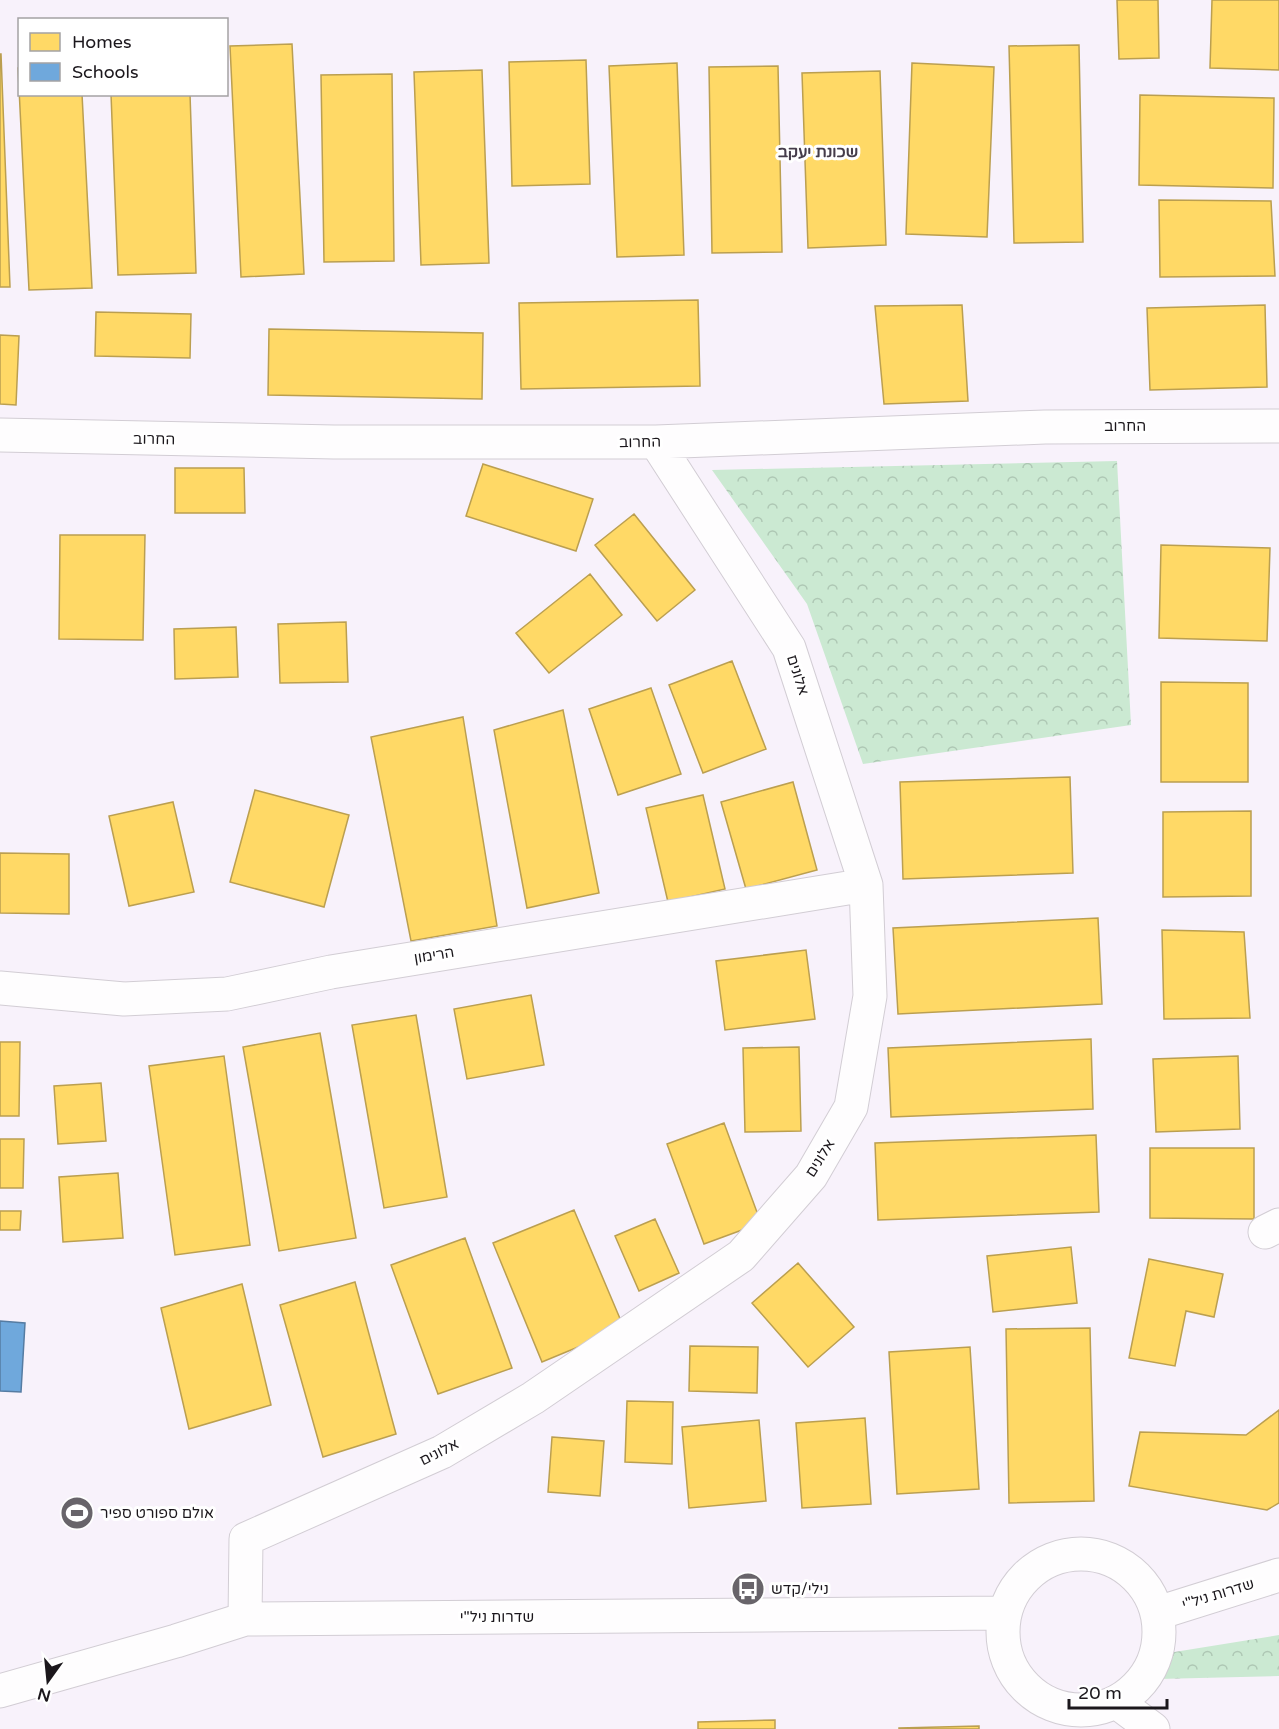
<svg xmlns="http://www.w3.org/2000/svg" width="1279" height="1729" font-family="'Varela Round','Noto Sans Hebrew',sans-serif">
<style>
.park{fill:url(#park-crowns)}
.homes{fill:#ffd966;stroke:#bb9f50;stroke-width:1.5}
.schools{fill:#6fa8dc;stroke:#567ca2;stroke-width:1.5}
.lines{fill:none;stroke-linecap:round;stroke-linejoin:round}
.minor-casing{stroke:#d2cdd4;stroke-width:35}
.minor{stroke:#fefdfe;stroke-width:33}
.labels{text-anchor:middle;stroke-width:6;stroke-linejoin:round;paint-order:stroke}
.street-label{font-size:15px;fill:#1b171c;stroke:#fff}
.poi-label{font-size:15px;fill:#1b171c;stroke:#fff;text-anchor:start}
.neighbourhood-label{font-size:16px;font-weight:bold;fill:#453c4a;stroke:#fff}
</style>
<defs>
<pattern id="park-crowns" width="20" height="18" patternUnits="userSpaceOnUse" patternTransform="scale(1.5)"><rect width="20" height="18" fill="#cbe9d2"/><path d="M2 6a3 3 0 1 1 6 0M12 15a3 3 0 1 1 6 0" fill="none" stroke="#aec7b4"/></pattern>
</defs>
<rect width="100%" height="100%" fill="#f8f2fb"/>
<path class="park" d="M1117,461L1131,725L863,764L807,604L712,470Z
M1279,1635V1676L1158,1679L1162,1654Z"/>
<path class="homes" d="M1117,0H1158L1159,58L1119,59Z
M1212,0H1279V70L1210,68Z
M292,44L304,274L241,277L230,46Z
M1079,45L1083,242L1014,243L1009,46Z
M0,54H1L10,287H0Z
M586,60L590,184L512,186L509,62Z
M677,63L684,255L617,257L609,66Z
M912,63L994,67L987,237L906,234Z
M778,66L782,252L712,253L709,67Z
M18,68H20V94H82L92,288L29,290Z
M482,70L489,263L421,265L414,72Z
M880,71L886,245L808,248L802,73Z
M392,74L394,261L324,262L321,75Z
M111,94H190L196,273L118,275Z
M1140,95L1274,98L1273,188L1139,185Z
M1159,200L1271,201L1275,276L1160,277Z
M698,300L700,386L521,389L519,303Z
M962,305L968,401L884,404L875,306Z
M1265,305L1267,387L1150,390L1147,308Z
M96,312L191,314L190,358L95,356Z
M269,329L483,333L482,399L268,395Z
M0,335L19,336L16,405L0,404Z
M483,464L593,499L576,551L466,516Z
M175,468H244L245,513H175Z
M634,514L695,590L657,621L595,545Z
M60,535H145L143,640L59,639Z
M1161,545L1270,548L1267,641L1159,638Z
M590,574L622,615L549,673L516,633Z
M346,622L348,682L280,683L278,624Z
M236,627L238,677L175,679L174,629Z
M732,661L766,749L703,773L669,685Z
M1161,682L1248,683V782H1161Z
M651,688L681,774L618,795L589,709Z
M563,710L599,893L527,908L494,730Z
M463,717L497,926L411,941L371,737Z
M1070,777L1073,873L903,879L900,782Z
M793,782L817,870L746,889L721,802Z
M255,790L349,815L324,907L230,882Z
M703,795L725,889L668,902L646,808Z
M173,802L194,892L129,906L109,816Z
M1251,811V896L1163,897V812Z
M0,853L69,854V914L0,913Z
M1098,918L1102,1004L898,1014L893,928Z
M1162,930L1244,932L1250,1018L1164,1019Z
M806,950L815,1019L725,1030L716,961Z
M531,995L544,1065L467,1079L454,1009Z
M416,1015L447,1197L384,1208L352,1025Z
M320,1033L356,1238L279,1251L243,1047Z
M1091,1039L1093,1109L891,1117L888,1048Z
M0,1042H20L19,1116H0Z
M799,1047L801,1131L745,1132L743,1048Z
M224,1056L250,1245L175,1255L149,1066Z
M1238,1056L1240,1129L1156,1132L1153,1059Z
M101,1083L106,1141L58,1144L54,1086Z
M724,1123L761,1223L704,1244L667,1144Z
M1096,1135L1099,1212L878,1220L875,1143Z
M0,1139H24L23,1188H0Z
M1150,1148H1254V1219L1150,1218Z
M118,1173L123,1238L63,1242L59,1177Z
M574,1210L624,1328L542,1362L493,1243Z
M0,1211H21L20,1230H0Z
M655,1219L679,1273L639,1291L615,1236Z
M465,1238L512,1368L438,1394L391,1265Z
M1071,1247L1077,1303L993,1312L987,1256Z
M1149,1259L1223,1274L1214,1317L1186,1311L1175,1366L1129,1358Z
M798,1263L854,1327L808,1367L752,1303Z
M355,1282L396,1434L323,1457L280,1305Z
M242,1284L271,1405L189,1429L161,1308Z
M1090,1328L1094,1501L1009,1503L1006,1329Z
M690,1346L758,1347L757,1393L689,1391Z
M970,1347L979,1489L897,1494L889,1352Z
M627,1401L673,1402L672,1464L625,1462Z
M1279,1410V1503L1267,1510L1129,1486L1140,1432L1246,1435Z
M865,1418L871,1504L802,1508L796,1423Z
M759,1420L766,1501L689,1508L682,1427Z
M552,1437L604,1441L600,1496L548,1492Z
M775,1720V1729H698V1722Z
M979,1726V1729H899V1728Z"/>
<path class="schools" d="M0,1321L25,1323L21,1392L0,1391Z"/>
<g class="lines">
<defs>
<path id="minor" d="M0,435L334,442H656L1045,427L1279,426
M0,988L124,999L227,994L331,972L866,885
M1265,1232L1279,1225
M1003 1632a78 78 0 1 1 156 0a78 78 0 1 1-156 0Z
M1158,1613L1279,1575
M245,1619L246,1539L442,1452L533,1398L741,1256L811,1176L851,1107L870,996L866,885L789,648L656,442
M0,1691L176,1641L245,1619L1004,1613
M1118,1703L1153,1729"/>
</defs>
<use href="#minor" class="minor-casing"/>
<use href="#minor" class="minor"/>
</g>
<defs>
<symbol id="stadium-disc" viewBox="-11 -11 22 22"><circle r="9.5" fill="#68646a" stroke="#fff"/><path d="M0-5a6.5 5 0 1 0 0 10a6.5 5 0 1 0 0-10ZM-3.5-1.8h7v3.6h-7Z" fill="#fff"/></symbol>
<symbol id="bus-disc" viewBox="-11 -11 22 22"><circle r="9.5" fill="#68646a" stroke="#fff"/><path d="M-5-6H5V4H4V6H2V4H-2V6H-4V4H-5ZM-3.5-4V0h7V-4ZM-3.5 1.2v1.5H-2V1.2ZM2 1.2v1.5H3.5V1.2Z" fill="#fff"/></symbol>
</defs>
<g fill-rule="evenodd">
<use href="#stadium-disc" x="58" y="1494" width="38" height="38"/>
<use href="#bus-disc" x="729" y="1570" width="38" height="38"/>
</g>
<g class="labels">
<g class="street-label">
<text x="1125" y="431">החרוב</text>
<text transform="translate(154 439) rotate(1)" y="5">החרוב</text>
<text transform="translate(640 442) rotate(-1)" y="5">החרוב</text>
<text transform="translate(798 675) rotate(72)" y="5">אלונים</text>
<text transform="translate(434 955) rotate(-9)" y="5">הרימון</text>
<text transform="translate(820 1158) rotate(-58)" y="5">אלונים</text>
<text transform="translate(439 1452) rotate(-27)" y="5">אלונים</text>
<text transform="translate(1218 1594) rotate(-17)" y="5">שדרות ניל"י</text>
<text x="497" y="1622">שדרות ניל"י</text>
</g>
<g class="poi-label">
<text x="100" y="1518">אולם ספורט ספיר</text>
<text x="771" y="1594">נילי/קדש</text>
</g>
<g class="neighbourhood-label">
<text x="818" y="157">שכונת יעקב</text>
</g>
</g>
<rect x="18" y="18" width="210" height="78" fill="#ffffff" stroke="#a4a2a4" stroke-width="1.5"/>
<rect x="30" y="33" width="30" height="18" fill="#ffd966" stroke="#a4a2a4" stroke-width="1.5"/>
<text x="72" y="48" font-size="18" fill="#1b171c">Homes</text>
<rect x="30" y="63" width="30" height="18" fill="#6fa8dc" stroke="#a4a2a4" stroke-width="1.5"/>
<text x="72" y="78" font-size="18" fill="#1b171c">Schools</text>
<g transform="translate(48 1681) rotate(195)" stroke="#ffffff" stroke-width="4.5" paint-order="stroke">
<path d="M0-4.5L10 22L0 15L-10 22Z" fill="#1b171c"/>
<text y="-9" font-size="16" font-weight="bold" text-anchor="middle" fill="#1b171c">N</text>
</g>
<path d="M1069 1699v9h98v-9" fill="none" stroke="#1b171c" stroke-width="3"/>
<text x="1078" y="1699" font-size="18" fill="#1b171c" stroke="#ffffff" stroke-width="4.5" paint-order="stroke">20 m</text>
</svg>
